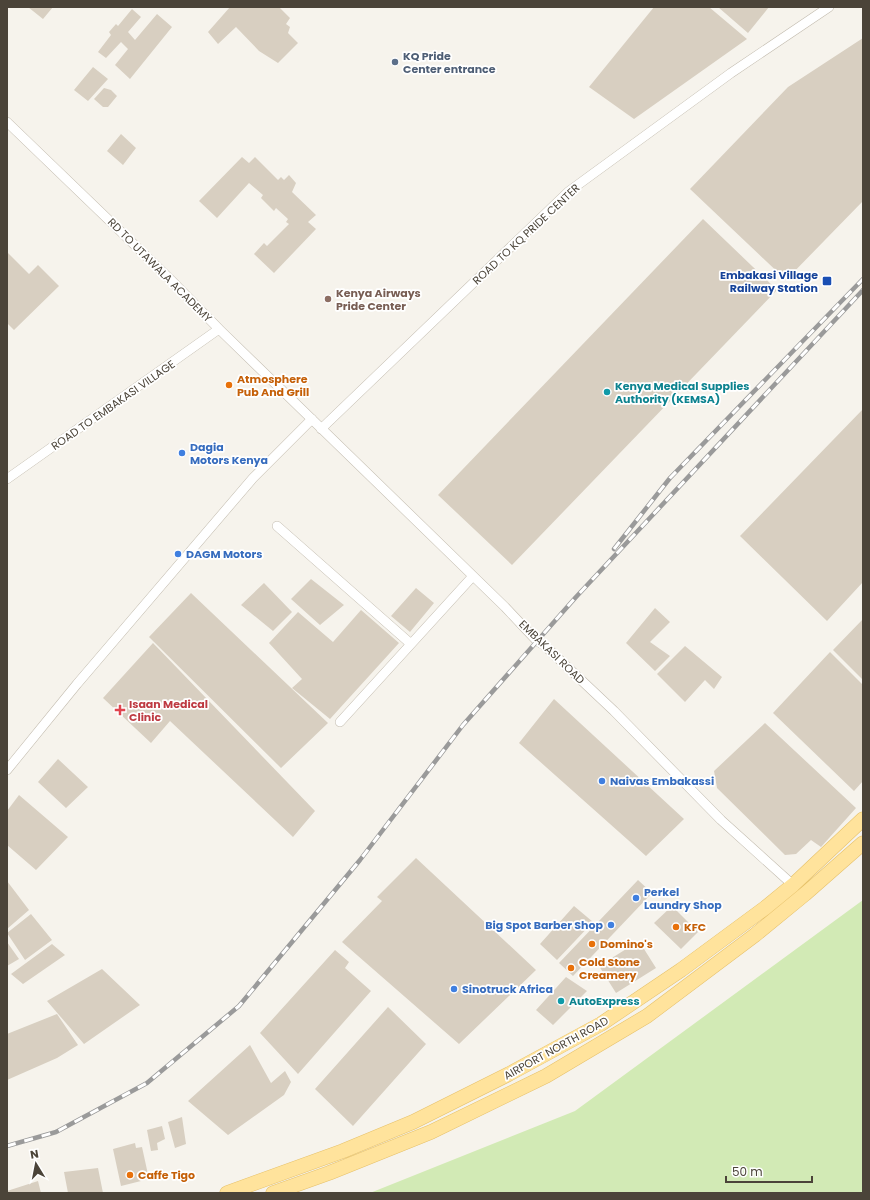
<svg xmlns="http://www.w3.org/2000/svg" width="870" height="1200" font-family="Poppins,sans-serif">
<style>
.green{fill:#d2eab5}
.building{fill:#d8cfc1}
.lines{fill:none;stroke-linecap:round;stroke-linejoin:round}
.minor-casing{stroke:#c2bbae;stroke-width:10}
.primary-casing{stroke:#e6c16a;stroke-width:15}
.minor{stroke:#fff;stroke-width:9}
.primary{stroke:#ffe39c;stroke-width:14}
.rail-casing{stroke:#9a9a9a;stroke-width:4.5}
.rail{stroke:#fff;stroke-width:3;stroke-dasharray:9;stroke-linecap:butt}
.service-dot{fill:#5c6f8a;stroke:#fff;stroke-width:1.5}
.transit-dot{fill:#1a4fb4;stroke:#fff;stroke-width:1.5}
.education-dot{fill:#8d6e63;stroke:#fff;stroke-width:1.5}
.food-dot{fill:#e8710a;stroke:#fff;stroke-width:1.5}
.culture-dot{fill:#0f9aa8;stroke:#fff;stroke-width:1.5}
.shop-dot{fill:#3f7fe0;stroke:#fff;stroke-width:1.5}
.health-dot{fill:#e0444e;stroke:#fff;stroke-width:1.5}
.labels{text-anchor:middle;stroke-width:3.5;stroke-linejoin:round;paint-order:stroke}
.service-label{font-size:11px;font-weight:bold;fill:#4e5e75;stroke:#fff;text-anchor:start}
.street-label{font-size:11px;fill:#4b4439;stroke:#fff}
.transit-label{font-size:11px;font-weight:bold;fill:#164399;stroke:#fff;text-anchor:end}
.education-label{font-size:11px;font-weight:bold;fill:#785e54;stroke:#fff;text-anchor:start}
.food-label{font-size:11px;font-weight:bold;fill:#c56008;stroke:#fff;text-anchor:start}
.culture-label{font-size:11px;font-weight:bold;fill:#0d838f;stroke:#fff;text-anchor:start}
.shop-label{font-size:11px;font-weight:bold;fill:#366cbe;stroke:#fff;text-anchor:start}
.health-label{font-size:11px;font-weight:bold;fill:#be3a42;stroke:#fff;text-anchor:start}
</style>
<rect width="100%" height="100%" fill="#f6f3ec"/>
<path class="green" d="M863,900V1193H370L575,1111Z"/>
<path class="building" d="M28,7H53L43,19Z
M230,7H279L290,18L286,24L290,27L288,33L298,43L278,63L259,51L236,27L218,44L208,32Z
M654,7H709L747,39L634,119L589,87Z
M718,7H769L748,33Z
M132,9L141,17L128,32L135,40L157,14L172,27L130,79L115,65L128,49L121,42L106,58L98,52L111,35L109,32L116,24L118,26Z
M863,38V201L786,280L690,189L788,87Z
M93,67L108,79L88,101L74,90Z
M104,88L111,90L117,96L108,107H103L94,99Z
M121,134L136,148L123,165L107,151Z
M242,157L249,163L255,157L278,180L281,177L284,180L289,175L296,183L292,192L316,215L308,222L316,229L274,273L254,254L264,243L267,246L289,224L286,222L288,219L276,208L274,211L261,198L263,195L249,183L217,218L199,201Z
M703,219L777,290L512,565L438,495Z
M7,252L29,274L38,265L59,286L14,330L7,323Z
M863,409V582L827,621L740,536Z
M311,579L344,605L320,625L291,599Z
M264,583L292,612L273,631L241,605Z
M416,588L434,603L410,632L391,616Z
M191,593L328,723L281,768L149,637Z
M655,608L670,622L650,642L670,656L655,671L626,643Z
M361,610L399,643L330,719L292,688L302,679L269,643L298,612L333,642Z
M863,619V680L833,650Z
M153,643L315,811L293,837L170,721L151,743L103,698Z
M685,646L722,677L714,689L705,680L685,702L657,674Z
M830,652L863,685V781L854,791L773,713Z
M554,699L684,819L646,856L519,743Z
M765,723L856,808L821,847L811,840L796,854L785,855L717,788L714,771Z
M58,759L88,787L66,808L38,782Z
M19,795L68,837L36,870L7,845V811Z
M416,858L536,970L459,1044L342,942L382,901L377,897Z
M638,880L652,893L573,976L559,963Z
M7,881L29,910L7,929Z
M574,906L593,922L557,960L540,944Z
M672,906L698,932L681,949L654,923Z
M31,914L52,940L25,960L7,933Z
M639,941L656,968L616,993L599,966Z
M7,942L19,959L7,966Z
M52,944L65,955L23,984L11,974Z
M335,950L349,962L345,968L371,991L298,1074L260,1033Z
M102,969L140,1005L84,1044L47,1001Z
M566,977L587,991L553,1025L536,1010Z
M388,1007L426,1044L353,1126L315,1089Z
M57,1014L78,1045L57,1058L7,1080V1034Z
M250,1045L271,1083L285,1071L291,1082L284,1095L228,1135L188,1101Z
M182,1117L186,1144L175,1148L168,1122Z
M162,1126L165,1139L157,1143L158,1150L151,1151L147,1130Z
M135,1143L136,1148L142,1147L149,1179L121,1186L113,1149Z
M98,1168L103,1193H68L64,1172Z
M38,1181L41,1193H7V1191Z"/>
<g class="lines">
<defs>
<path id="minor" d="M7,122L171,280L219,329L505,607L537,641L544,645L614,711L721,820L793,885
M321,429L568,192L731,73L829,7
M7,479L219,329
M277,526L411,644
M340,722L473,576
M7,770L77,684L253,478L312,419"/>
<path id="primary" d="M227,1193L343,1151L413,1122L509,1074L601,1024L681,970L765,908L793,885L863,819
M273,1193L329,1173L431,1132L546,1076L647,1016L755,935L805,894L863,843"/>
</defs>
<use href="#minor" class="minor-casing"/>
<use href="#primary" class="primary-casing"/>
<use href="#minor" class="minor"/>
<use href="#primary" class="primary"/>
<defs>
<path id="rail" d="M614,549L670,478L863,279
M7,1146L56,1132L147,1083L239,1006L360,860L463,725L576,597L863,290"/>
</defs>
<use href="#rail" class="rail-casing"/>
<use href="#rail" class="rail"/>
</g>
<circle class="service-dot" cx="395" cy="62" r="4"/>
<rect class="transit-dot" x="822" y="276" width="10" height="10" rx="2"/>
<circle class="education-dot" cx="328" cy="299" r="4"/>
<g class="food-dot">
<circle cx="229" cy="385" r="4"/>
<circle cx="676" cy="927" r="4"/>
<circle cx="592" cy="944" r="4"/>
<circle cx="571" cy="968" r="4"/>
<circle cx="130" cy="1175" r="4"/>
</g>
<g class="culture-dot">
<circle cx="607" cy="392" r="4"/>
<circle cx="561" cy="1001" r="4"/>
</g>
<g class="shop-dot">
<circle cx="182" cy="453" r="4"/>
<circle cx="178" cy="554" r="4"/>
<circle cx="602" cy="781" r="4"/>
<circle cx="636" cy="898" r="4"/>
<circle cx="611" cy="925" r="4"/>
<circle cx="454" cy="989" r="4"/>
</g>
<path class="health-dot" d="M118 704h4v4h4v4h-4v4h-4v-4h-4v-4h4z"/>
<g class="labels">
<g class="service-label">
<text x="403" y="60">KQ Pride<tspan x="403" dy="13">Center entrance</tspan></text>
</g>
<g class="street-label">
<text transform="translate(526 234) rotate(-43)" y="4">ROAD TO KQ PRIDE CENTER</text>
<text transform="translate(160 270) rotate(45)" y="4">RD TO UTAWALA ACADEMY</text>
<text transform="translate(113 405) rotate(-35)" y="4">ROAD TO EMBAKASI VILLAGE</text>
<text transform="translate(552 652) rotate(44)" y="4">EMBAKASI ROAD</text>
<text transform="translate(556 1048) rotate(-29)" y="4">AIRPORT NORTH ROAD</text>
</g>
<g class="transit-label">
<text x="818" y="279">Embakasi Village<tspan x="818" dy="13">Railway Station</tspan></text>
</g>
<g class="education-label">
<text x="336" y="297">Kenya Airways<tspan x="336" dy="13">Pride Center</tspan></text>
</g>
<g class="food-label">
<text x="237" y="383">Atmosphere<tspan x="237" dy="13">Pub And Grill</tspan></text>
<text x="684" y="931">KFC</text>
<text x="600" y="948">Domino's</text>
<text x="579" y="966">Cold Stone<tspan x="579" dy="13">Creamery</tspan></text>
<text x="138" y="1179">Caffe Tigo</text>
</g>
<g class="culture-label">
<text x="615" y="390">Kenya Medical Supplies<tspan x="615" dy="13">Authority (KEMSA)</tspan></text>
<text x="569" y="1005">AutoExpress</text>
</g>
<g class="shop-label">
<text x="190" y="451">Dagia<tspan x="190" dy="13">Motors Kenya</tspan></text>
<text x="186" y="558">DAGM Motors</text>
<text x="610" y="785">Naivas Embakassi</text>
<text x="644" y="896">Perkel<tspan x="644" dy="13">Laundry Shop</tspan></text>
<text x="603" y="929" text-anchor="end">Big Spot Barber Shop</text>
<text x="462" y="993">Sinotruck Africa</text>
</g>
<g class="health-label">
<text x="129" y="708">Isaan Medical<tspan x="129" dy="13">Clinic</tspan></text>
</g>
</g>
<rect width="870" height="1200" fill="none" stroke="#4b4439" stroke-width="16"/>
<g transform="translate(36 1164) rotate(350)" stroke="#ffffff" stroke-width="3" paint-order="stroke">
<path d="M0-3L7 15L0 10L-7 15Z" fill="#4b4439"/>
<text y="-6" font-size="11" font-weight="bold" text-anchor="middle" fill="#4b4439">N</text>
</g>
<path d="M726 1176v6h86v-6" fill="none" stroke="#4b4439" stroke-width="2"/>
<text x="732" y="1176" font-size="12" fill="#4b4439" stroke="#ffffff" stroke-width="3" paint-order="stroke">50 m</text>
</svg>
